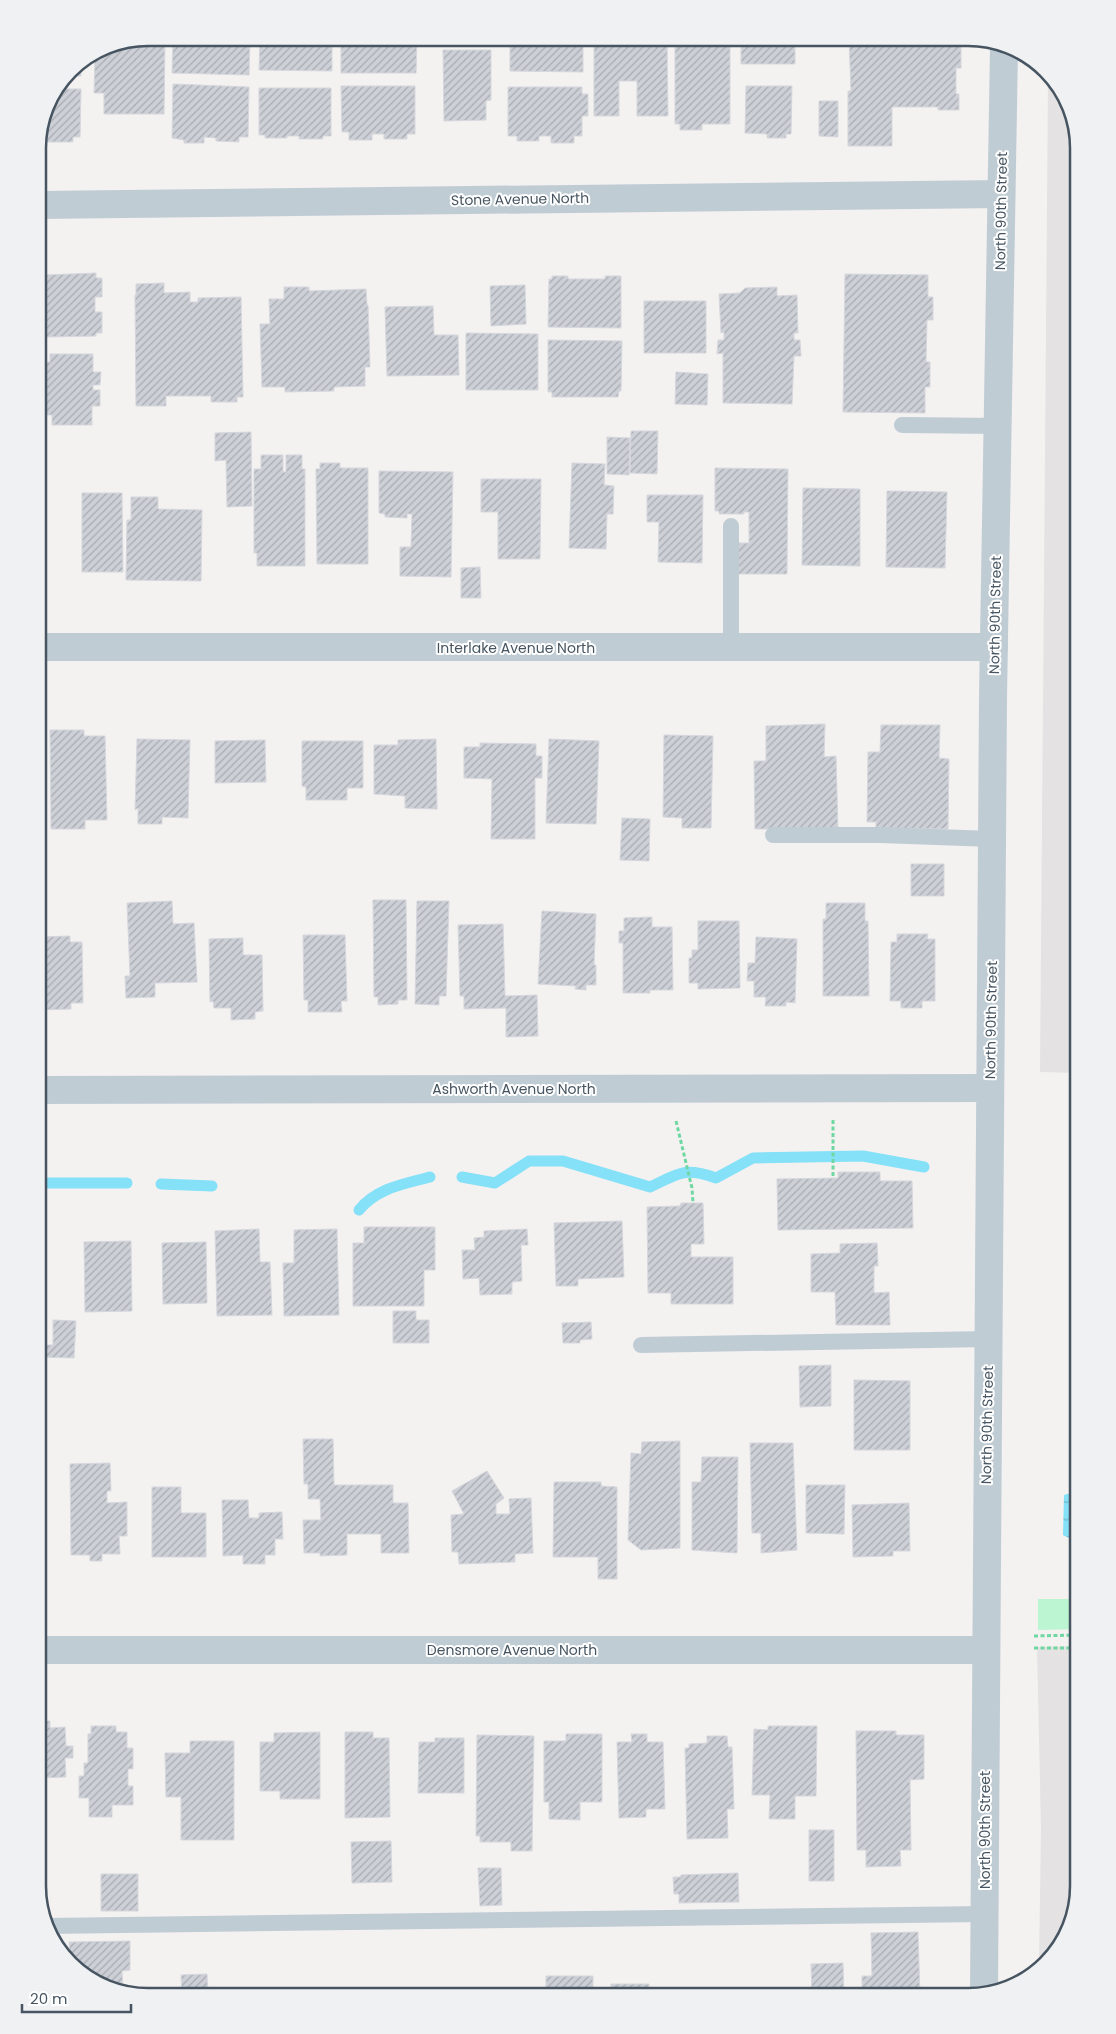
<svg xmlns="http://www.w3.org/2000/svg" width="1116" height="2034" font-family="Poppins,sans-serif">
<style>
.education{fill:#e5e2e3}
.green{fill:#bcf5d1}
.water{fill:url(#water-ripples)}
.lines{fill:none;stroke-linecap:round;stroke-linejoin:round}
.stream{stroke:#84e1f7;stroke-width:11}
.building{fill:url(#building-hatch);stroke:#d5d7dd}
.path{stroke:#6fd8a2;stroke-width:3;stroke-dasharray:4 2.5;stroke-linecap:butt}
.service{stroke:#c0ccd4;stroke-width:16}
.minor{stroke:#c0ccd4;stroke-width:28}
.tertiary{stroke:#c0ccd4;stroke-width:28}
.labels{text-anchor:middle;stroke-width:4;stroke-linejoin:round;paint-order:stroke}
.street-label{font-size:14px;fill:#465561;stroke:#fff}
.rim{fill:none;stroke:#465561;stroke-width:2.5}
</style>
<defs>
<pattern id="water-ripples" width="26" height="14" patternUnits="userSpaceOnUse" patternTransform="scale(1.25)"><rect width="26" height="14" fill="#84e1f7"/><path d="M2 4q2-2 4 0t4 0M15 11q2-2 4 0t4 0" fill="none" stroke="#6eb9cb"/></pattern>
<pattern id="building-hatch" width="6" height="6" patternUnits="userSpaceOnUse" patternTransform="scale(1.25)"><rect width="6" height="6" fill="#cdd0d6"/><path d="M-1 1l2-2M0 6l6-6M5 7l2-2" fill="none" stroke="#a8acb1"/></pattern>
</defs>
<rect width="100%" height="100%" fill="#f4f1f1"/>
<path class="education" d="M1048,79L1070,106L1078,149V1073L1040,1072Z
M1078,1646V1886L1060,1947L1039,1964L1041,1828L1037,1647Z"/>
<path class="green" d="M1038,1599H1078V1629L1038,1630Z"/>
<path class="water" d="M1078,1491V1540L1077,1542L1063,1535L1064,1495Z"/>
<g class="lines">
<path class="stream" d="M462,1177L495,1183L529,1161H563L650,1187C680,1173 684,1167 716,1178L753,1158L863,1156L924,1167
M38,1183H127
M161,1184L212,1186
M359,1210C377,1188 404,1184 430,1177"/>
</g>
<path class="building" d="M149,38H165L164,114H104V93H94L95,55H104V48L106,46Z
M173,38H250L249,75L172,73Z
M260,38H332V71L259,70Z
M341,38H417L416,73H341Z
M510,38H583V72L510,71Z
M594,38H667L668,116H637V81H619V116H594Z
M675,38H730V124H702V130H680V124H675Z
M741,38H795V64H741Z
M852,38H957V42H961V68H956V94H959V110H938V107H892V146H848V91H851L849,40H852Z
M443,50H491V100L486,101V120L444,121Z
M81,63V76H66L70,70Z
M173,84L249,87L248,137H239V142L216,141V138L204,137V143H184V140L172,138Z
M341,86H415V134H407V139H384V134H372V140H349V132H342Z
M746,86H792L791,134H786V138H767V134L745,133Z
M508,87H582V94H588V116H582V136H574V143H551V136H539V141H517V136H508Z
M259,88H331V136H323V139H299V136H287V138H265V135H259Z
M58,89H81L80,137H73V142H38L46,106Z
M819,101H838V137L819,136Z
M96,273V278H102V297H95V312H102V333H96V336L46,337L45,275Z
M845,274L928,275V297H933V320H927L926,362H930V387H925V413L843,412Z
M552,276H568V279H605V276H621V328L548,327L549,279H552Z
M164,283V293L190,292V302H198V298L241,297L243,397H237V402H211V396H166V406H136L135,295H136V284Z
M525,285L526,324L491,326L490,286Z
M284,287H309V291L366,289L367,305H368L370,367H365V386L334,387V391L285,392V387H262L260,324H270L269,299H284Z
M777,287V296L797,295L798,333H794V340H800L801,356H794L792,404L723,403V353L717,354L718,340H724V332L721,333L719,294L740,293L745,288Z
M644,301H706V353H644Z
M433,306L434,335H458L459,375L387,376L385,307Z
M466,333L538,334V390H466Z
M548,340L622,341L621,391H619L618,397H552V392H548Z
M50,354H93V372H101L100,385H93V390H100V406H92V425H52V415H45V362H50Z
M676,372L708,374L707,405L675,404Z
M631,431H658L657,474L630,473Z
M251,432L252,506L227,507L226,460L215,461V433Z
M607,437L630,438L629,475L607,474Z
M261,455H283V472H286V455H302V469H305V566H257V553H254V469H261Z
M320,463H340V468H368V564H317L316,469H320Z
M572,463L605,464L604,485L614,486L613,514H607L606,549L569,548Z
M715,468L788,469L787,574H738V543H749V512H744V514H719V511H715Z
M379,471L453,472L451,577L400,576V547H411L412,514H407V518L385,517V514L379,513Z
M481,479H541L540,559H498V512H481Z
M803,488L860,489V566L802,565Z
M887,491L947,492L945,568L886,567Z
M82,493H122L123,572H82Z
M647,495H703L702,563L658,562L659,522H647Z
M131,497H158V509L202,510L201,581L126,580L127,520H131Z
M38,540H41V583H38Z
M480,567L481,598H461V568Z
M825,724L824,757L836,756L838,829H755L754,761H766V726Z
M881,725H940L939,758L949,759L948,829L876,828V822H867L868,752H880Z
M50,730H84V736H105L107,820H85V829H51Z
M664,735L713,736L711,828H682V818L663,817Z
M137,739L190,740L188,818L162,817V824H138V808L135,810Z
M436,739L437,809L405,808V796L374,794V745H398V740Z
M549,739L599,741L596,824L546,823Z
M265,740L266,782L215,783V741Z
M302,741H363V788H347V800H306V787L302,786Z
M480,743L536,744V756H542V778H535V839H491L492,779L464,778V747H480Z
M622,818L650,819L649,861L620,860Z
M911,864H944V896H911Z
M373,900H406L407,1000H398V1004L378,1005V997H374Z
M172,901L173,924L194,923L197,982L155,983V997L126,998L125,976H130L127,903Z
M417,901H449L446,996H439V1005L415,1004Z
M826,903H865V921H868L869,996H823V919H826Z
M542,911L596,914L594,965H596V985H586V990L575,989L576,986L538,984Z
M652,917V927H672L673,990H650V993H623V943H619V931H624V918Z
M698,921H739L740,988L698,989V983H689V958H692V950H698Z
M503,924L505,996L537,995L538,1036L506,1037V1008L464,1009V996H460L458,925Z
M897,934H928L927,939H935V1001H922V1008H901V1001H890L891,942H897Z
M303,935H345L347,1001H341L342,1012H308V1000H304Z
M70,936V942H82L83,1003H71V1009L38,1010V937Z
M756,937L797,939L795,1003L786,1002V1006H765L766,997H754V981H747L748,963H755Z
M243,938V955H262L263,1011L255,1012V1019L231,1020V1008H214L213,1001L210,1002L209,939Z
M838,1172H880V1181H912L913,1228L778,1230L777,1179L838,1178Z
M681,1203H703L704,1244H691V1257H733V1304H671V1293H648L647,1207L680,1206Z
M622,1221L624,1277L578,1279V1286H556L554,1223Z
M364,1227H435V1270H424V1306H353V1243H364Z
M259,1229L260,1262H270L272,1315L217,1316L215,1231Z
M337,1229L339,1315L284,1316L283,1263H294V1230Z
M527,1229L528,1245H521L522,1281L512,1282V1294L480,1295L479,1278L463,1279L462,1250H475L474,1238L484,1237V1231Z
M131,1241L132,1311L85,1312L84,1242Z
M206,1242L207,1303L163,1304L162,1243Z
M877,1243L878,1266H874V1293L889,1292L890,1325H836L835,1292H811V1254L840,1253V1244Z
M38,1244H39L42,1337H38Z
M393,1311H416V1320H429V1343H393Z
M53,1320L76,1321L74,1358L39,1357V1345H53Z
M591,1322L592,1339L580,1340V1343H563L562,1323Z
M831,1365V1406L800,1407L799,1366Z
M854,1380L910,1381V1450H854Z
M303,1439H333L334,1485H393V1503H408L409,1553H381V1534H347V1555L320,1556V1553H304L303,1520H321L320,1499H308V1484H304Z
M680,1441V1548L641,1550L628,1540L631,1453L641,1454L642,1442Z
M750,1443H793L797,1550L761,1553V1533H752Z
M702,1457H738L737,1553L692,1550V1482H701Z
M110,1463L111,1491H107V1503L127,1502V1536H119L120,1554H102V1561H90V1555H71L70,1464Z
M487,1471L504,1498L496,1504V1514H510L509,1499L531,1498L533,1553L515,1554V1562L459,1564L458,1552H452L451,1515L464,1514L452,1491Z
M554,1482H601V1486L617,1487V1579H598V1557H553Z
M806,1485H845L844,1534L806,1533Z
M152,1487H181V1513H206V1557H152Z
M222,1500H248L249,1518H259V1513L282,1512L283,1539H275V1555H265V1564H243V1555L223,1556Z
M909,1503L910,1551H893V1556L853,1557L852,1505Z
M38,1532H46V1556H38Z
M38,1721H50V1728L65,1727L66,1746H73V1758H65L66,1777L38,1778Z
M91,1726H116V1732H127V1748H133V1769H128V1786H133V1805H112V1817H89V1798H79V1776H84V1763H88V1734H91Z
M768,1726H817L816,1796H795V1819H769L770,1795H752L754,1729L768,1730Z
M856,1731H896V1735H924V1779L910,1780L911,1850H900L901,1866L866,1867V1850H857Z
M320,1732V1799H280V1791H260V1742H274V1733Z
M345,1732H373V1738H389L390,1817L345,1818Z
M566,1734H602V1802H580V1820L549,1819V1802H544V1741H566Z
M631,1734H647V1742H663L665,1809H646V1817L619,1818L617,1742H632Z
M477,1735L534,1736L532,1851H511V1842H480V1836H476Z
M707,1736H727L728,1747H732L734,1809H727L728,1838L687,1839L685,1748H689V1744L707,1743Z
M435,1738H464V1793H418L419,1742H435Z
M190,1741H234V1840H181V1797H166L165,1753H190Z
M809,1830H834V1881H809Z
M391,1841L392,1882L352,1883L351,1842Z
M478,1868H501L502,1905L480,1906Z
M738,1873L739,1902L679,1903V1894H674L673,1877H681V1875Z
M101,1874H138V1911H101Z
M918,1932L920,1996H872V1993H862V1976H872L871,1933Z
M130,1941V1970L122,1971L123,1990L87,1978L67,1954H70L69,1942Z
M843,1963L844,1996H812L811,1964Z
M207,1974L208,1996H182L181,1975Z
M546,1976H593V1996H546Z
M611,1984H649V1996H662H611Z
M295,1989H332V1996H295Z"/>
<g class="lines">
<path class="path" d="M833,1120V1178
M676,1121L692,1188L693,1203
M1034,1636L1078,1635
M1034,1648H1078"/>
<path class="service" d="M902,425L998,426
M731,526V648
M773,835H880L992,839
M641,1345L988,1339
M46,1926L985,1914"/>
<path class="minor" d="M38,205L1001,194
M38,647H994
M38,1090L990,1088
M38,1650H986"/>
<path class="tertiary" d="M984,1993L993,698L1004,48"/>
</g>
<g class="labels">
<g class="street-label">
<text transform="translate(520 199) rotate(-1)" y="5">Stone Avenue North</text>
<text transform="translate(1001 211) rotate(-89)" y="5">North 90th Street</text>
<text transform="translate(995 615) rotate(-89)" y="5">North 90th Street</text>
<text x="516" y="653">Interlake Avenue North</text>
<text transform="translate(991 1020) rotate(-89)" y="5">North 90th Street</text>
<text x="514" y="1094">Ashworth Avenue North</text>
<text transform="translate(987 1425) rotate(-89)" y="5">North 90th Street</text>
<text x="512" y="1655">Densmore Avenue North</text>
<text transform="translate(985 1830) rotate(-90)" y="5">North 90th Street</text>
</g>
</g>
<path d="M0 0H1116V2034H0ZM148 46H968A102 102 0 0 1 1070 148V1886A102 102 0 0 1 968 1988H148A102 102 0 0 1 46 1886V148A102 102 0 0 1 148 46Z" fill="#f0f1f2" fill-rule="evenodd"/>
<path class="rim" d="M148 46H968A102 102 0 0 1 1070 148V1886A102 102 0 0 1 968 1988H148A102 102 0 0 1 46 1886V148A102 102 0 0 1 148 46Z"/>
<path d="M22 2004v8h109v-8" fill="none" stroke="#465561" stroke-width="2.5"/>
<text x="30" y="2004" font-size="15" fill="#465561" stroke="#ffffff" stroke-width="4" paint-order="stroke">20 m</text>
</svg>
